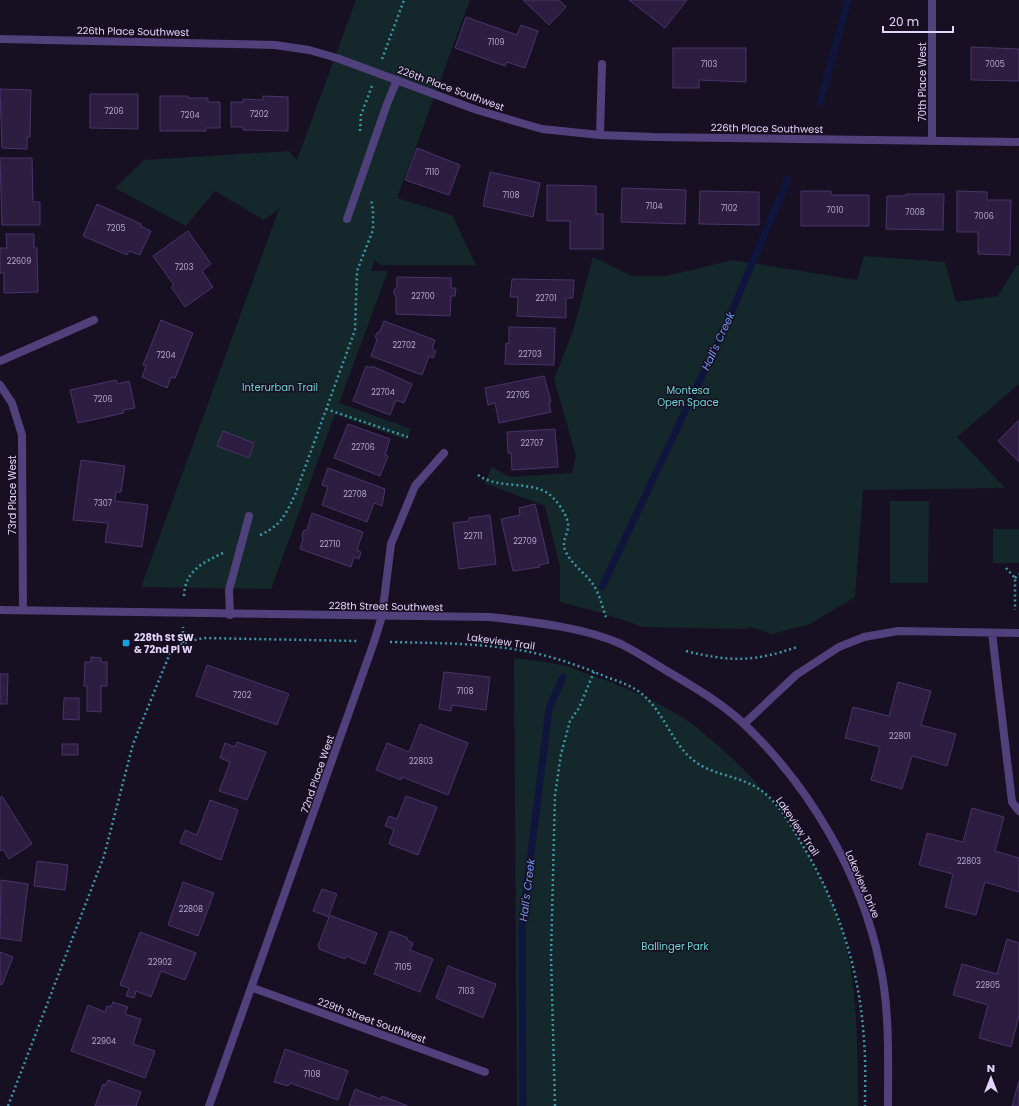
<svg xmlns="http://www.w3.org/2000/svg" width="1019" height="1106" font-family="Poppins,sans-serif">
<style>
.green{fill:#14272b}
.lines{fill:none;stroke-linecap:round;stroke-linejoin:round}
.stream{stroke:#0f153c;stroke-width:7}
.building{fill:#2d1e41;stroke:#4a336b}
.path{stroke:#3b97a9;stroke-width:2.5;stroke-dasharray:2 3;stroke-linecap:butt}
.service{stroke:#50407c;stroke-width:8}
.minor{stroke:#50407c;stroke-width:8}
.tertiary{stroke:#50407c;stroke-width:8}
.poi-dot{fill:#17a2e5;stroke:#171022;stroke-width:1.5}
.labels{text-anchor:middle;stroke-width:3;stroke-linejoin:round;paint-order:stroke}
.number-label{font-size:8px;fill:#b5a7cc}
.street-label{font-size:10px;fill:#e2d5fb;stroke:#171022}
.park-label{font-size:10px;fill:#69d4d1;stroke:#171022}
.poi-label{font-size:10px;font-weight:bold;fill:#e2d5fb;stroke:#171022;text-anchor:start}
.water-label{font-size:11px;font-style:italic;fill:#6e96f0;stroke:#171022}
</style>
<rect width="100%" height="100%" fill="#171022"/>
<path class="green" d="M356,0H470L397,198L452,215L476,265H380L375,260L371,271H388L339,403L411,429L406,440L335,414L271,589L141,587L279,209L264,220L215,191L186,226L115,188L144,160L289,151L297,160Z
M864,256L945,262L956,302L998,296L1017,265H1019V384L957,437L1005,488L863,490L855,597L810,624L772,634L748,626L747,629L643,627L602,613L560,602V567L545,506L484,483L492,467L510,477L572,473L576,456L554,379L573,331L593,257L632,276H666L733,260L857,280Z
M890,501H929L928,583H890Z
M993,529H1019V563H993Z
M514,658C528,660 543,661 557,664C569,666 580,671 590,675C625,686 659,702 690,722C698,728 706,736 714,742C772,791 819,858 842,931C859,987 857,1047 858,1106H517Z"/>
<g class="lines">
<path class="stream" d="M820,103L848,0
M602,587L726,325L788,179
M523,1106L522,925L549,709L563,677"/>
</g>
<path class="building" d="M523,0H559L566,7L549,25Z
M629,0H687L665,28Z
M466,17L517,35L521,25L538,31L525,68L507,62L505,66L455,48Z
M971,47L1019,49V81L971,80Z
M673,48H746V82L699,80V88H673Z
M0,89L31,90L30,137H27V149L2,148Z
M90,94H138V129L90,128Z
M160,96H188V98H208V102H220V128H206V131H160Z
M263,96L288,97V131L243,130V127H231V102H243V99L263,100Z
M417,148L460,165L449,195L405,180Z
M0,158H32L33,202H40V225H2Z
M490,172L540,183L533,217L483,206Z
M547,185L596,186V214H603V249H570V221H547Z
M622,188L686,190L685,224L621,222Z
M700,191L759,192V225L699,224Z
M801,191H831V195H869V226H801Z
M957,191L987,192V200H1011L1010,255L978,254V232H957Z
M906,194H944L943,230L886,229L887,196H905Z
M97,204L141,224L140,226L151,231L140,255L129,251L127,255L83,236Z
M188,231L211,264L202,271L213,287L185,307L171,287L174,285L153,256Z
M6,234H34V248H37L38,292L4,293V273H0V248H7Z
M397,277L451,278V288H456L455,296H451L450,316L396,314V297L394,294V290L397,287Z
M512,279L574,280L573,298H566V318L517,316L518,297H510Z
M161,320L193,333L175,378L171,377L167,388L142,377L146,366L143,365Z
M384,321L435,340L432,349L436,351L433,358L429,356L422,375L371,356L377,340L375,337L377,333L380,331Z
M509,327L555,328L554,365L505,364L506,343L509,344Z
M366,366L371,368L372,366L412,384L404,403L396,400L390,415L353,401Z
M544,376L551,402L549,403L551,412L499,423L495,403L488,405L485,388Z
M116,380L118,384L129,381L135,408L123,410L124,413L78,423L70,390Z
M1019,420V462L998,441Z
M348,424L390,439L385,455L388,456L380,476L334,458Z
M555,429L558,467L512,470L511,453H508L507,432Z
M223,431L254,443L249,458L217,446Z
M81,460L125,466L121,492H116L115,501L148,505L142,547L105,542L108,523L73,520Z
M328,468L385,489L382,506L374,503L367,522L322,505L328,487L322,485Z
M535,504L549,563L539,565L540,567L513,571L501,519L520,515L519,508Z
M312,513L363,532L357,550L361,552L359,559L354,557L351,567L300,549L303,539L302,535L303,531L307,530Z
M490,515L496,564L459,569L453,523L469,521V518Z
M91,657L101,658V662H107V686H101V712L87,711V686H84L85,662H91Z
M207,665L289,694L277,725L196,696Z
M444,672L490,677L486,710L452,705L451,711L439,709Z
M0,674H8L7,704H0Z
M898,682L931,691L921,725L956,734L947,766L912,756L902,789L871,780L880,747L845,738L853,707L889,716Z
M64,698H79V720L63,719Z
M420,724L468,743L448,795L402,777L401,780L376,770L387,743L409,752Z
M237,742L266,752L247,800L219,791L230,762L220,758L225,743L235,747Z
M62,744H78V755H62Z
M2,796L32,844L9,859L3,849L0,851V798Z
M406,796L437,807L418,855L389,844L394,829L385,826L389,816L397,819Z
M210,800L238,810L221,860L180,843L185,830L197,835Z
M972,808L1004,817L995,851L1019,858V892L985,882L976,915L945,907L953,874L919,865L927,833L963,842Z
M37,861L68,865L65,890L34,886Z
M1,880L28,884L21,941L0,938Z
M183,882L214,893L198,936L168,925Z
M322,889L337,894L329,915L377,933L365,964L346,956L345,959L319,949L320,947L318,946L329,917L313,911Z
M390,931L408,938L407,940L413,943L410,950L433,959L420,992L374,974Z
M140,932L196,953L185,980L161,971L151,997L136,991L134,998L126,996L129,988L120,985Z
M1007,939L1019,943V1016L1011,1047L979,1038L988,1005L953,995L962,964L997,974Z
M0,952L13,957L2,985L0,984Z
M448,966L496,984L483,1018L436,998Z
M113,1002L128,1007L125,1014L141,1019L133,1044L155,1051L145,1078L71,1051L88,1005L105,1012L107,1006L111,1007Z
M285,1049L348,1071L338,1100L290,1083L288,1086L274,1082Z
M108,1080L141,1092L136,1106H95L103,1084L106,1085Z
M1019,1081V1106H1012Z
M355,1089L381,1099L382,1096L408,1106H349Z"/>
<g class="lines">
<path class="path" d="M382,59L404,0
M360,131L361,115L372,86
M326,409L408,437
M478,475C498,489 525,481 546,492C555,497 567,514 568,524C569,533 561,541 565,550C570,563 584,572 592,583C599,592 602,606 606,617
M260,535C282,525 285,515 295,495L355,330L357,271L373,230V211L371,199
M1006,568L1015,578V610
M1015,578L1019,574
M184,596C185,571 202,563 223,553
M390,642C434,643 477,643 520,650C548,655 578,665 604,676C617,681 631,685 642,694C664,712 671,742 693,760C715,778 744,774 768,796C782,809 793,829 803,846C839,906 860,971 864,1041C866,1063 865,1084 865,1106
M183,643V627
M686,651C730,662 754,662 797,647
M8,1106L104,856L133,744L170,653L183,643L203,638L357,641
M555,1106L551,956L555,795L561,754L570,721L579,708L594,672"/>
<path class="service" d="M347,219L387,104L397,80
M230,615L229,590L249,516
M992,633L1012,802L1019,811
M744,724L796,675L839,647L864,637L898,631L1019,633"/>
<path class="minor" d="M932,0V141
M600,135L602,64
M0,361L94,320
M253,988L485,1072
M209,1106L374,642L382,616L391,544L415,486L444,453"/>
<path class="tertiary" d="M0,39L275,45L309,50L337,58L477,110L542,129L600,135L653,137L1019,142
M0,385L12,403L22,435L23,610
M0,610L490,617C532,622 583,627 621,644C637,652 652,662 667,671C694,687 722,703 745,725C811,788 862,876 880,965C890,1011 888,1059 888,1106"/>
</g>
<rect class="poi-dot" x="122" y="639" width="8" height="8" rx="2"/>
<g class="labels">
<g class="number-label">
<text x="496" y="45">7109</text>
<text x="709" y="67">7103</text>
<text x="995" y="67">7005</text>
<text x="114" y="114">7206</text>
<text x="259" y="117">7202</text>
<text x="190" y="118">7204</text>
<text x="432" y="175">7110</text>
<text x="511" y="198">7108</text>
<text x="654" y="209">7104</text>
<text x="729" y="211">7102</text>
<text x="835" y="213">7010</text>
<text x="915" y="215">7008</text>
<text x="984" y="219">7006</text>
<text x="116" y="231">7205</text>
<text x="19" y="264">22609</text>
<text x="184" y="270">7203</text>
<text x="423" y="299">22700</text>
<text x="546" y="301">22701</text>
<text x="404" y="348">22702</text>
<text x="530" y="357">22703</text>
<text x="166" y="358">7204</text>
<text x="383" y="395">22704</text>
<text x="518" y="398">22705</text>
<text x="103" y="402">7206</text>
<text x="532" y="446">22707</text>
<text x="363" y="450">22706</text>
<text x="355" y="497">22708</text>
<text x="103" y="506">7307</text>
<text x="473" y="539">22711</text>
<text x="525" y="544">22709</text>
<text x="330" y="547">22710</text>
<text x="465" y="694">7108</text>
<text x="242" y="698">7202</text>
<text x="900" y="739">22801</text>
<text x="421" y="764">22803</text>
<text x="969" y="864">22803</text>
<text x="191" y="912">22808</text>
<text x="160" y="965">22902</text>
<text x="403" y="970">7105</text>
<text x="988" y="988">22805</text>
<text x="466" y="994">7103</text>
<text x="104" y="1044">22904</text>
<text x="312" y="1077">7108</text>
</g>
<g class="street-label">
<text transform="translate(133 31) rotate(1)" y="4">226th Place Southwest</text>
<text transform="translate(922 82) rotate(-90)" y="4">70th Place West</text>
<text transform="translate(451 88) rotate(20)" y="4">226th Place Southwest</text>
<text transform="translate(767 128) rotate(1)" y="4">226th Place Southwest</text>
<text transform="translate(12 495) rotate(-90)" y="4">73rd Place West</text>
<text transform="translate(386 606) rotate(1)" y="4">228th Street Southwest</text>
<text transform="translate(501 641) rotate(8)" y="4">Lakeview Trail</text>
<text transform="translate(317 774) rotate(-71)" y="4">72nd Place West</text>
<text transform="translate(798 826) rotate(56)" y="4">Lakeview Trail</text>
<text transform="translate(863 884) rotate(67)" y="4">Lakeview Drive</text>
<text transform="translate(372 1020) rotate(20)" y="4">229th Street Southwest</text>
</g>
<g class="park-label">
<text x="280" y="391">Interurban Trail</text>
<text x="688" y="394">Montesa<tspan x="688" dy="12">Open Space</tspan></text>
<text x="675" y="950">Ballinger Park</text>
</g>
<g class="poi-label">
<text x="134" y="641">228th St SW<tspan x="134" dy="12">&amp; 72nd Pl W</tspan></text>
</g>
<g class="water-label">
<text transform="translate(718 341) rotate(-65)" y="4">Hall's Creek</text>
<text transform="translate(527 890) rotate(-83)" y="4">Hall's Creek</text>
</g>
</g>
<g transform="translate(991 1078)" stroke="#171022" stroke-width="3" paint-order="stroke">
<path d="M0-3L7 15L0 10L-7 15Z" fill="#e2d5fb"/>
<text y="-6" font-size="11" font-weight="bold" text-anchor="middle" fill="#e2d5fb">N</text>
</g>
<path d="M883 26v6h70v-6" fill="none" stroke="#e2d5fb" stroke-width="2"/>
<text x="889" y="26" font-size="12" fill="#e2d5fb" stroke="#171022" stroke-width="3" paint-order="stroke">20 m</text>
</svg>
